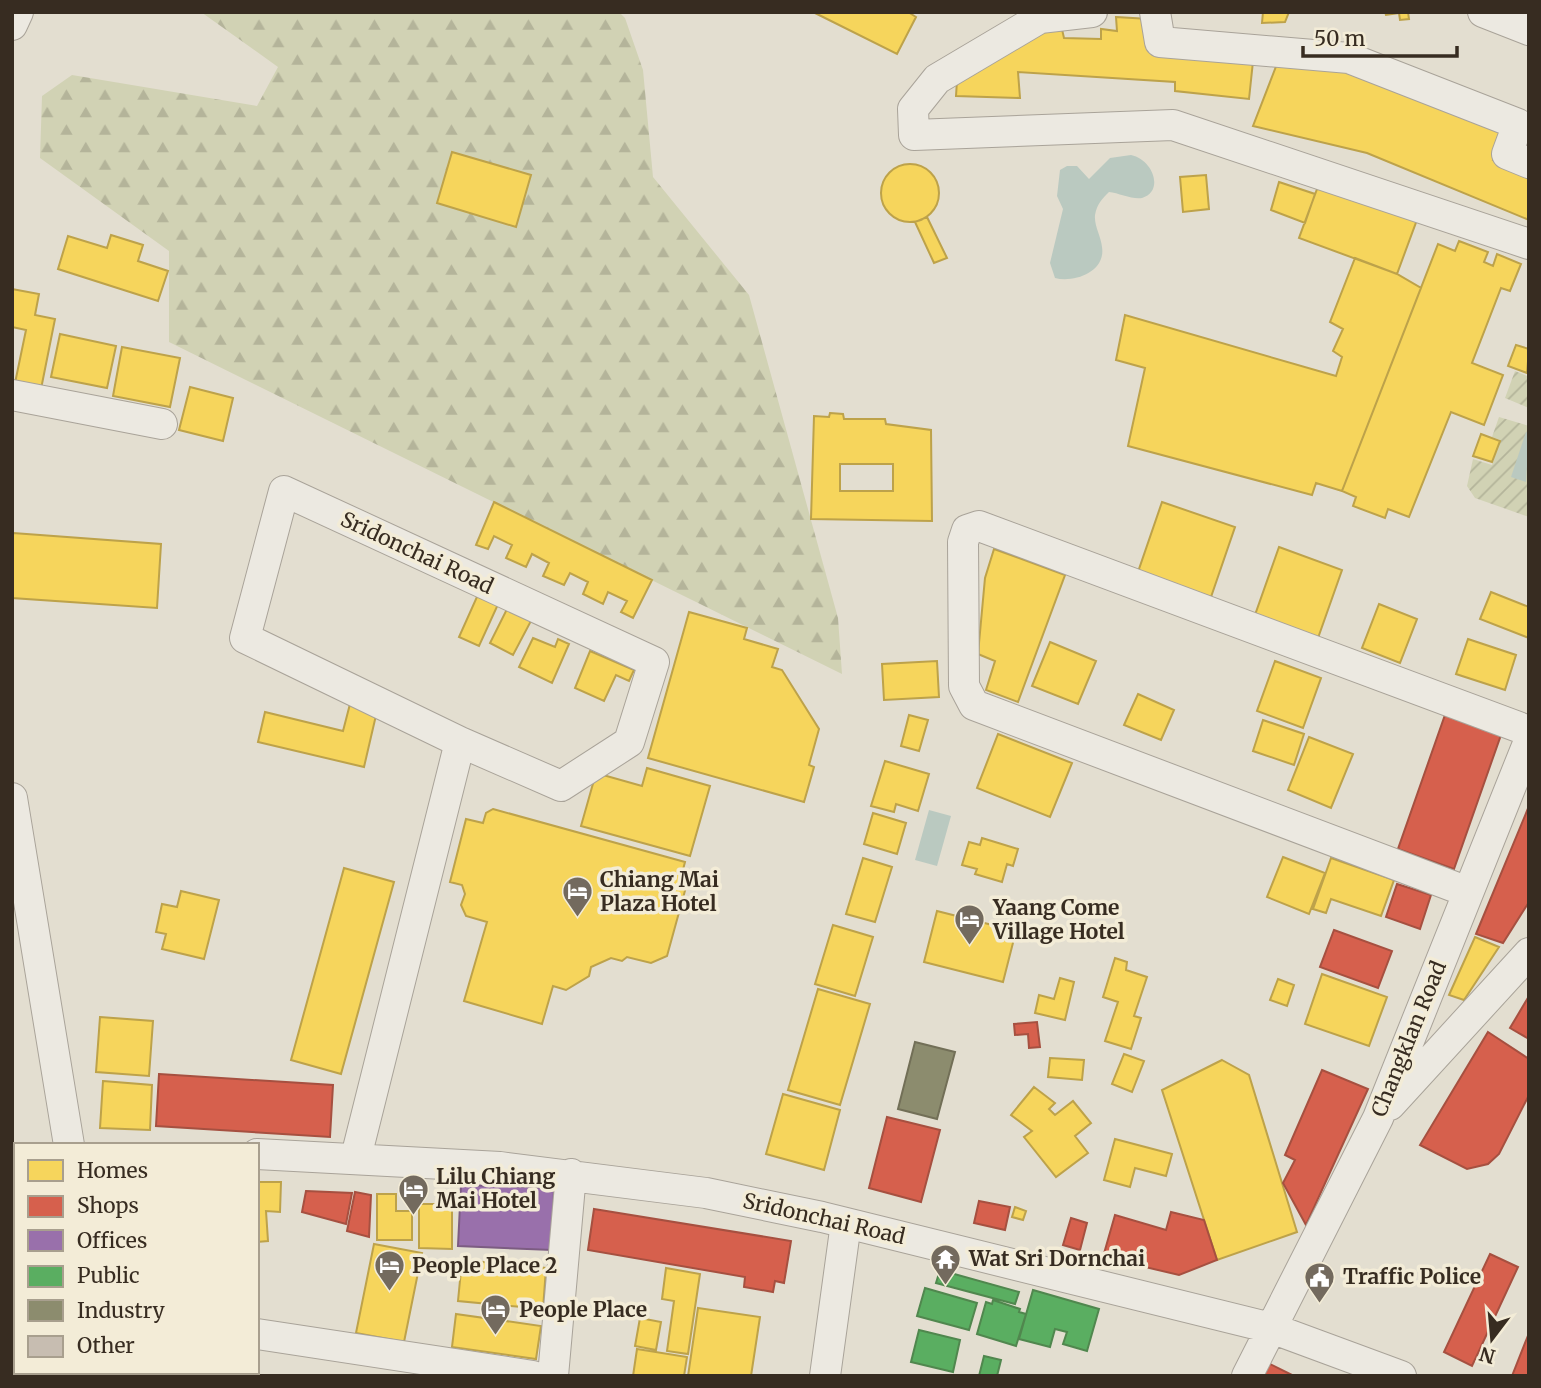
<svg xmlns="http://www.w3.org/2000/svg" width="1541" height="1388" font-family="Merriweather,serif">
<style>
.forest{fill:url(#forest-firs)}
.garden{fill:url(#garden-furrows)}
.water{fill:#bac9c0}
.homes{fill:#f6d55c;stroke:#bda24a;stroke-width:2;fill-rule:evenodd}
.shops{fill:#d6604d;stroke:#a65040;stroke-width:2}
.offices{fill:#9970ab;stroke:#7c5c82;stroke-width:2}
.public{fill:#5aae61;stroke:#50874e;stroke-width:2}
.industry{fill:#8c8c6e;stroke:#726f57;stroke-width:2}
.building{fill:#c7bdb1;stroke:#a39a8f;stroke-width:2}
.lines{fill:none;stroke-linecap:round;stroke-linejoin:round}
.minor-casing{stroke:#a9a399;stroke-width:32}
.minor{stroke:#ece9e1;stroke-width:30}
.labels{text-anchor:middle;stroke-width:7;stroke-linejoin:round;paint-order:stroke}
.street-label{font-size:21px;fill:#372c21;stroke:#f3ecd7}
.poi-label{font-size:21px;font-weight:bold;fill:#372c21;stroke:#f3ecd7;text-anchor:start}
</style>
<defs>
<pattern id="forest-firs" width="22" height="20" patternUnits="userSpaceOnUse" patternTransform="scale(1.75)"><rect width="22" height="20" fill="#d1d2b4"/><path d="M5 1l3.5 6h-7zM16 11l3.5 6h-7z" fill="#b4b49a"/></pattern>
<pattern id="garden-furrows" width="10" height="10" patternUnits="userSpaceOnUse" patternTransform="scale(1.75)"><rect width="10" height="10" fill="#d1d2b4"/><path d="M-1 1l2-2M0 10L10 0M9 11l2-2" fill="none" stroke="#b4b49a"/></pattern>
</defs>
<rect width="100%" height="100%" fill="#e3ded0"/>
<path class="forest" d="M201,12H619L625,18L643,70L653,177L749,295L838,618L842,674L169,342V251L40,158L42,96L72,75L257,106L278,67Z"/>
<path class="garden" d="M1515,371L1527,376L1529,371V408L1505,398Z
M1499,417L1529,426V517L1475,498L1467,486L1473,459L1492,465L1500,440L1492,437Z"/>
<path class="water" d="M1131,155C1154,160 1164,192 1142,198C1133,200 1119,193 1109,192C1102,199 1097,204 1095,215C1094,226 1101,236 1102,247C1106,272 1074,283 1055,278L1050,263L1063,209L1057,196L1060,170L1067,166H1077L1089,179L1110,158Z
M1526,432L1529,433L1526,482L1511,477Z
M929,810L951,816L937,866L915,860Z"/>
<path class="homes" d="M813,12H908L916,17L897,54Z
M1263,12H1289L1285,22L1262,23Z
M1385,12H1408L1409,19L1400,20L1399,13L1386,15Z
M1116,17L1149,19L1154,45L1254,52L1249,99L1175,91V82L1018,72L1020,98L956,96L958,65L1061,25L1064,38L1101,39V29L1117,31Z
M1282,51L1506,124L1493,160L1529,174V220L1367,153L1253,126Z
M452,152L531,175L516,227L437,203Z
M881 193a29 29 0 1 1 58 0a29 29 0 1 1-58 0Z
M1206,175L1209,209L1183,212L1180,177Z
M1320,181L1418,217L1397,274L1299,238Z
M1279,182L1315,194L1305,223L1271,210Z
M927,217L947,258L934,263L915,222Z
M111,235L143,245L138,261L168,271L158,301L58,269L68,236L107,248Z
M1459,241L1488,252L1484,262L1493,266L1497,254L1521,264L1510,291L1501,288L1472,363L1503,375L1484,425L1451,412L1409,517L1388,509L1385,518L1353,506L1356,497L1342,491L1438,244L1455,251Z
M1355,258L1397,274L1421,288L1342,491L1316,483L1312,495L1128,446L1145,368L1116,360L1125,315L1336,376L1342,357L1333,351L1343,329L1330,322Z
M12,289L39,294L35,315L55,319L41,389L15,383L26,330L12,327Z
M60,334L116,346L107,388L51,377Z
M1516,345L1529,349L1527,373L1508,366Z
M122,347L180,358L170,407L113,396Z
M190,387L233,398L223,441L179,430Z
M830,413L843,414L844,419H885L886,424L931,430L932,521L811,519L814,416L829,417ZM840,464H893V491H840Z
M1481,434L1500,441L1492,462L1473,456Z
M494,502L652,580L633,618L621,612L627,601L608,592L603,604L583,594L588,582L570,573L564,585L543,576L549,563L532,554L526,567L506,558L512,545L494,536L488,549L476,545Z
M1162,502L1235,527L1211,597L1138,572Z
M13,533L161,544L157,608L12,598Z
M1279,547L1342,570L1318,638L1255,615Z
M994,549L1065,575L1018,702L986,690L995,661L978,654L985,578Z
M480,590L500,600L479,646L459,637Z
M1491,592L1529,607V638L1480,619Z
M1379,604L1417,619L1400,663L1362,648Z
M508,607L532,619L513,655L490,643Z
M689,612L747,628L744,639L778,649L772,667L782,670L819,729L809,765L814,767L804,802L648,758Z
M533,638L555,647L558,639L569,644L552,683L519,667Z
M1468,639L1516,655L1505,690L1456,674Z
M1050,642L1096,661L1078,704L1032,686Z
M590,651L634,670L629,681L616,675L604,701L575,688Z
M937,661L939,697L884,700L882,664Z
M1275,661L1321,678L1303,728L1257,711Z
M1138,694L1174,710L1161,740L1124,725Z
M350,704L377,711L364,767L258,742L265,712L343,731Z
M909,715L928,720L919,751L901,746Z
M1263,720L1304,734L1294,765L1253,751Z
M998,734L1072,763L1050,817L977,788Z
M1309,737L1353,754L1331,808L1288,790Z
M885,761L929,774L918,811L896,804L894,812L871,806Z
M647,768L710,786L690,856L581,826L596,773L642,786Z
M493,809L685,862L679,885L686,887L667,956L651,963L627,957L622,961L611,958L591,967L589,976L566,990L553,986L542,1024L464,1001L487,922L466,916L461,905L465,894L462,885L450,882L466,819L483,823L486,813Z
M873,813L906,823L897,854L864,844Z
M982,838L1018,849L1013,866L1007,864L1002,882L975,874L977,869L962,865L969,842L980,845Z
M1283,857L1325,873L1309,914L1267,897Z
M863,858L892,867L875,922L846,914Z
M1331,858L1394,880L1381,916L1331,899L1326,913L1313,909Z
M344,868L394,882L341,1074L291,1060Z
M181,891L219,900L204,959L162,949L166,934L156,932L162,904L177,907Z
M937,911L1016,931L1003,982L924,962Z
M833,925L873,937L855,996L815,984Z
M1475,937L1499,947L1464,1000L1449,995Z
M1115,958L1127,962L1126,970L1147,977L1134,1016L1141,1018L1131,1049L1105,1041L1118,1002L1103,997Z
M1322,974L1387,997L1369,1046L1305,1024Z
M1060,978L1074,982L1065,1020L1035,1013L1039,995L1054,999Z
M1278,979L1294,985L1287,1006L1270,1000Z
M818,989L870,1004L840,1105L788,1090Z
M100,1017L153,1021L149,1076L96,1072Z
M1124,1054L1144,1061L1132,1092L1112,1084Z
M1050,1058L1084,1060L1082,1080L1048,1077Z
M1222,1060L1249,1075L1297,1232L1217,1260L1162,1090Z
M103,1081L152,1085L150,1130L100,1128Z
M1034,1087L1055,1103L1049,1109L1055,1115L1073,1101L1091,1123L1075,1136L1088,1153L1056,1177L1024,1137L1032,1131L1011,1115Z
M783,1094L840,1110L824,1170L766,1154Z
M1115,1139L1172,1154L1166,1176L1135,1168L1130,1187L1104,1180Z
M257,1182H281L280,1212L266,1211L268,1241L257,1242Z
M377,1194H396V1211H412V1240H377Z
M419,1204H452V1249L419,1248Z
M1015,1207L1026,1211L1023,1220L1012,1217Z
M374,1244L422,1253L404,1342L356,1333Z
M462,1260L546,1268L543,1309L458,1301Z
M666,1268L700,1274L688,1354L667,1351L674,1301L662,1299Z
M698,1308L760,1317L751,1376H688Z
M456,1314L541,1326L536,1359L452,1347Z
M640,1318L661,1322L656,1350L635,1346Z
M637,1349L687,1357L684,1376H633Z"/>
<path class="shops" d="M1446,712L1502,732L1454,869L1398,849Z
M1529,806V902L1503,943L1476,934Z
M1397,884L1431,895L1420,929L1386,917Z
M1334,930L1392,951L1378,988L1320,967Z
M1529,996V1039L1510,1028Z
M1037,1022L1040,1047L1029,1048L1028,1034L1015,1035L1014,1024Z
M1488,1032L1529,1059V1095L1499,1154L1488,1164L1467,1169L1420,1145Z
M1322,1070L1368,1089L1306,1225L1283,1183L1295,1160L1285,1155Z
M159,1074L333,1085L330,1137L156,1126Z
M887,1117L940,1130L921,1202L869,1188Z
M306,1191L352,1193L346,1224L302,1212Z
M355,1192L371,1195L369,1237L347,1231Z
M979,1201L1010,1207L1005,1230L974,1223Z
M594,1209L791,1241L784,1283L775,1281L773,1292L744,1287L745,1277L588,1250Z
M1171,1212L1204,1220L1217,1260L1179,1275L1103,1257L1115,1215L1166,1230Z
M1071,1218L1087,1223L1080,1250L1063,1245Z
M1490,1254L1518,1267L1472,1366L1444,1352Z
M1529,1333V1376H1512Z
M1264,1361L1294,1376H1256Z
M124,1372H204L203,1376H124Z"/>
<path class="offices" d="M461,1185L554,1188L552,1250L458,1246Z"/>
<path class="public" d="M940,1270L1019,1292L1015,1304L936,1283Z
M925,1288L977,1303L969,1330L917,1316Z
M1033,1290L1099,1309L1087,1351L1063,1344L1067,1332L1055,1329L1050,1347L1019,1339Z
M993,1300L1020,1309L1019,1312L1026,1314L1016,1346L977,1334L986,1302L992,1304Z
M919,1330L960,1340L953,1372L911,1362Z
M984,1356L1001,1360L997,1376H979Z"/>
<path class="industry" d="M915,1042L955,1052L937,1119L898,1109Z"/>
<path class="building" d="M12,1223H16V1340H12Z"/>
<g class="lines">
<defs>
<path id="minor" d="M1092,12L1040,18L937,79L913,109L914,135L1173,125L1529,244
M1155,12L1160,42L1349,58L1518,124L1507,154L1529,163
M1483,12L1529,30
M12,25L18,12
M12,395L162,424
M284,491L654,662L629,742L561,786L460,742L245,638Z
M12,798L69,1145
M1468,892L974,705L964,686L963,542L967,530L979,526L1529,731
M1390,1105L1529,953
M257,1154L500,1167L706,1193L822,1217L1271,1328L1401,1376
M356,1157L460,742
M257,1334L533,1376
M103,1376V1372
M553,1376L571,1174
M825,1376L846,1223
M1247,1376L1378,1118L1529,741"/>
</defs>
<use href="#minor" class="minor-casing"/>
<use href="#minor" class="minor"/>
</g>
<defs>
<symbol id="hotel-pin" viewBox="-11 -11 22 30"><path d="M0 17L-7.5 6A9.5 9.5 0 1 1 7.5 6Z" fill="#736a5e" stroke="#f3ecd7"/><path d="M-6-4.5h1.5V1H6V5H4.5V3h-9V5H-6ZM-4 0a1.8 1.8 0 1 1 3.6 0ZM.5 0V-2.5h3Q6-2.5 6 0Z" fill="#fff"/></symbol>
<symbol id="temple-pin" viewBox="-11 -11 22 30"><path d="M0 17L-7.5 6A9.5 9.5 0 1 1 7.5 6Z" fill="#736a5e" stroke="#f3ecd7"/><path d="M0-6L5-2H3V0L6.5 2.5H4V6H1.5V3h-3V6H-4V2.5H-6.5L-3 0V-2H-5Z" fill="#fff"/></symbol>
<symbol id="civic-pin" viewBox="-11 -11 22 30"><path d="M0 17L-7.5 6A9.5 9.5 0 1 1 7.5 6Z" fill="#736a5e" stroke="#f3ecd7"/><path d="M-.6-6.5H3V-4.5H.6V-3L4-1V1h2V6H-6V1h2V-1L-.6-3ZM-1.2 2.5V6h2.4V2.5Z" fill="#fff"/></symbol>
</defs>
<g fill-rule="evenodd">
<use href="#hotel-pin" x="560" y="874" width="35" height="47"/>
<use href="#hotel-pin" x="952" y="902" width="35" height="47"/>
<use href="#hotel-pin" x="396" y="1172" width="35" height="47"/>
<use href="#temple-pin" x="928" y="1242" width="35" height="47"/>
<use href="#hotel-pin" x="372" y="1248" width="35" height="47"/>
<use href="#civic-pin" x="1302" y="1260" width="35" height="47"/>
<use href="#hotel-pin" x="478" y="1292" width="35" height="47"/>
</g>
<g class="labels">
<g class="street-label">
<text transform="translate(417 553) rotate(25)" y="7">Sridonchai Road</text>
<text transform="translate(1409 1039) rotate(-68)" y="7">Changklan Road</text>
<text transform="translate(824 1219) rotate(13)" y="7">Sridonchai Road</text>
</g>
<g class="poi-label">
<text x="600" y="887">Chiang Mai<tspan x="600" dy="24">Plaza Hotel</tspan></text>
<text x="993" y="915">Yaang Come<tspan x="993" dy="24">Village Hotel</tspan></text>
<text x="436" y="1184">Lilu Chiang<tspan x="436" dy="24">Mai Hotel</tspan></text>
<text x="969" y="1266">Wat Sri Dornchai</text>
<text x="412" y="1273">People Place 2</text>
<text x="1343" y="1284">Traffic Police</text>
<text x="519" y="1317">People Place</text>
</g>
</g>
<rect width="1541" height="1388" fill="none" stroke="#372c21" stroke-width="28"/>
<rect x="14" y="1143" width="245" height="231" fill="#f3ecd7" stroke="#a89f8e" stroke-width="2"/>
<rect x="28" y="1160" width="35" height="21" fill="#f6d55c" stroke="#a89f8e" stroke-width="2"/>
<text x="77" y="1178" font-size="21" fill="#372c21">Homes</text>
<rect x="28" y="1196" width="35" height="21" fill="#d6604d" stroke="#a89f8e" stroke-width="2"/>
<text x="77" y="1213" font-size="21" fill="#372c21">Shops</text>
<rect x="28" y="1230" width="35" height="21" fill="#9970ab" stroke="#a89f8e" stroke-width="2"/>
<text x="77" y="1248" font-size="21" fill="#372c21">Offices</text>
<rect x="28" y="1266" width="35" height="21" fill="#5aae61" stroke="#a89f8e" stroke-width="2"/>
<text x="77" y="1283" font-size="21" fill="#372c21">Public</text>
<rect x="28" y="1300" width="35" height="21" fill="#8c8c6e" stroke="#a89f8e" stroke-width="2"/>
<text x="77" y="1318" font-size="21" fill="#372c21">Industry</text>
<rect x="28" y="1336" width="35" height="21" fill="#c7bdb1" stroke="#a89f8e" stroke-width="2"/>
<text x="77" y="1353" font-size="21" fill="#372c21">Other</text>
<g transform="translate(1492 1339) rotate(196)" stroke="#f3ecd7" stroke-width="5" paint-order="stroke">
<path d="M0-5L12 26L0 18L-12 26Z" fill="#372c21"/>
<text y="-10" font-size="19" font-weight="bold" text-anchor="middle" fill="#372c21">N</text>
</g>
<path d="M1303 46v10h154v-10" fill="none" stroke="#372c21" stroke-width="3.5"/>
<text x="1314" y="46" font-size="21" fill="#372c21" stroke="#f3ecd7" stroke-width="5" paint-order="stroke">50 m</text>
</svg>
